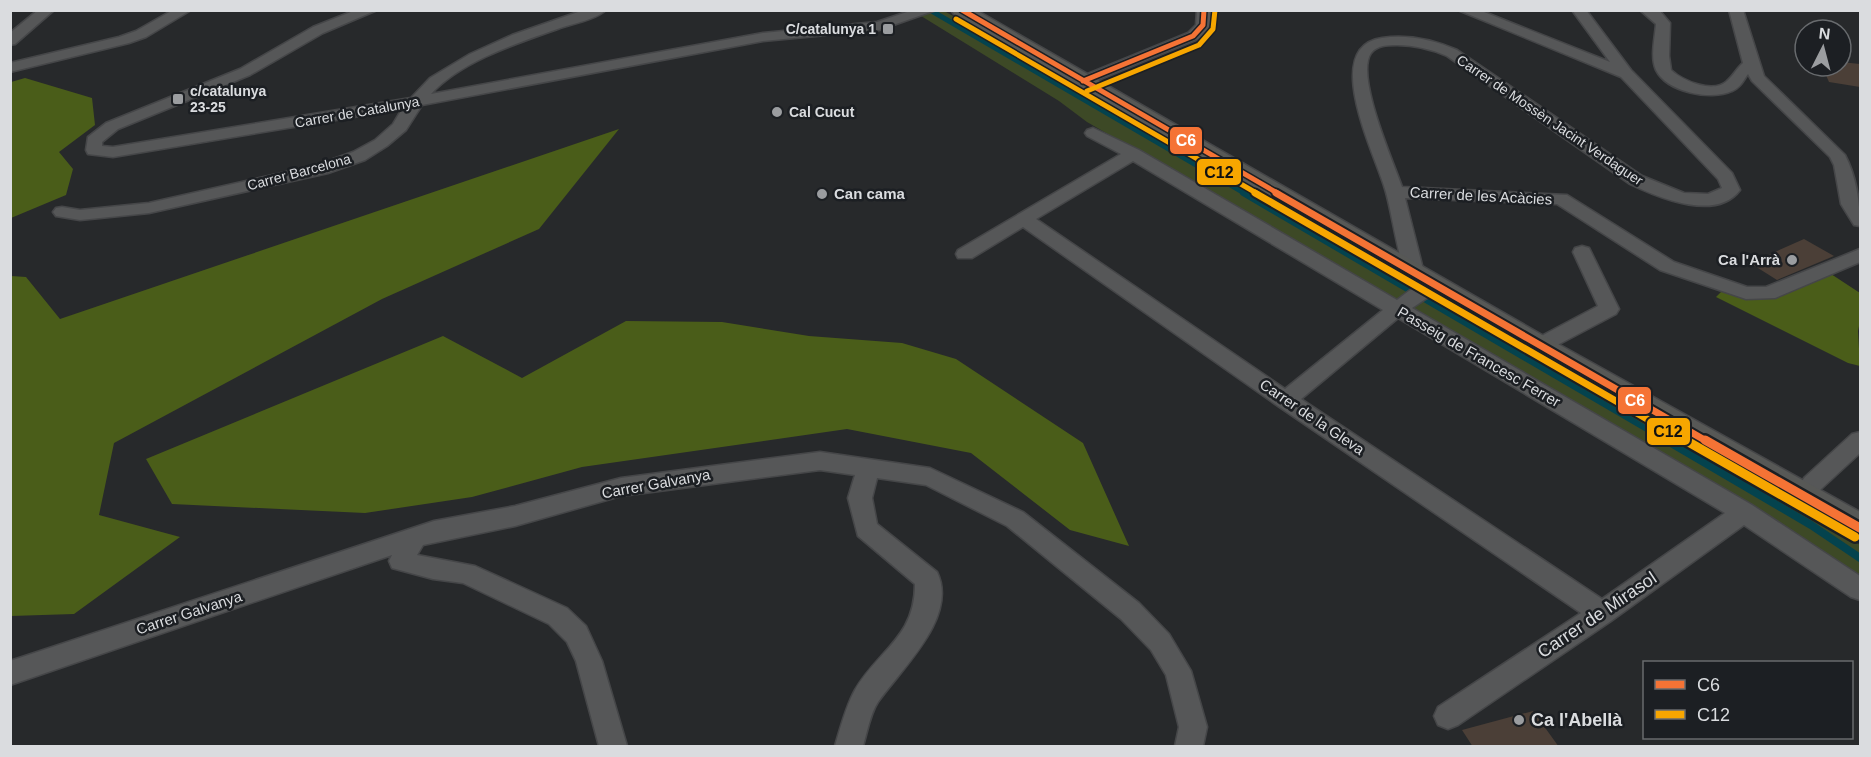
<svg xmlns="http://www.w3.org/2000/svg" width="1871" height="757" font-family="Helvetica,sans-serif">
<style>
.green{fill:#3d4926}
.forest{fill:#4a5d19}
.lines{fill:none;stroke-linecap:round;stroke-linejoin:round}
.stream-far2{stroke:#04434e;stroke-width:5}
.stream-far1{stroke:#04434e;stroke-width:6}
.stream{stroke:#04434e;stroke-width:8}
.building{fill:#4b3f37}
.street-casing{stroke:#454648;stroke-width:3}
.secondary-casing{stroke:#454648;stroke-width:3}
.street{fill:#565758;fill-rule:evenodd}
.secondary{fill:#575856;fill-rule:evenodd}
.bus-1-far2-casing{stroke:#1c1f23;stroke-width:8}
.bus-1-far1-casing{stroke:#1c1f23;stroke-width:11}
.bus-1-casing{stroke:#1c1f23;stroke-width:14}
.bus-2-far2-casing{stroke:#1c1f23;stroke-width:8}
.bus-2-far1-casing{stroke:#1c1f23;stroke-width:11}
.bus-2-casing{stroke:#1c1f23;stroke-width:14}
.bus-1-far2{stroke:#f57335;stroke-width:5}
.bus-1-far1{stroke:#f57335;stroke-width:7}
.bus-1{stroke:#f57335;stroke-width:9}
.bus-2-far2{stroke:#f7a600;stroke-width:5}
.bus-2-far1{stroke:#f7a600;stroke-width:7}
.bus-2{stroke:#f7a600;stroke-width:9}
.poi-dot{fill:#9b9da0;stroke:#1c1f23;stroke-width:2}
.labels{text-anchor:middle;stroke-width:5;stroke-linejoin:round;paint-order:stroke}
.far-poi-label{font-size:14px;font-weight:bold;fill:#dadcdf;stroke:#1c1f23;text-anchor:start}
.far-street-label{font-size:14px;fill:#dadcdf;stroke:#1c1f23}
.poi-label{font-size:15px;font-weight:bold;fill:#dadcdf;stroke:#1c1f23;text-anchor:start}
.street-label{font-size:15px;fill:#dadcdf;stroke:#1c1f23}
.near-street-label{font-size:18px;fill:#dadcdf;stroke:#1c1f23}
.near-poi-label{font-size:18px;font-weight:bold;fill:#dadcdf;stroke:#1c1f23;text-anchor:start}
.line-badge{stroke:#1c1f23;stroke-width:2}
.badge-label{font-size:16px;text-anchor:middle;font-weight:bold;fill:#fff}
.pale-badge-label{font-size:16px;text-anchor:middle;font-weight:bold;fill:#111}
</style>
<rect width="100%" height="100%" fill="#27292b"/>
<path class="green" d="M913,11H944L1067,78L1818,518L1860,545V576L1747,503L1087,122L1059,101Z"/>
<path class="forest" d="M25,78L92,98L95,125L59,152L73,169L66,195L11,218V82Z
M619,129L539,229L382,299L114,443L99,515L180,537L74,614L11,616V276L26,277L60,319Z
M1831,274L1860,293V321L1858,331L1860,366L1848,363L1716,297L1724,289L1752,298Z
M626,321L722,322L809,336L902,343L956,359L1083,443L1129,546L1070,530L971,453L847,429L582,467L472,497L365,513L172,504L146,459L443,336L522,378Z"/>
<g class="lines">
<path class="stream-far2" d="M930,10L1246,194"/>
<path class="stream-far1" d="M1243,193L1669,442"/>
<path class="stream" d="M1666,440L1811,525L1860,558"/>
</g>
<path class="building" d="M1841,62L1860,64V87L1829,82L1822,66H1841Z
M1804,239L1834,256L1777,280L1750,263Z
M1533,711L1559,747H1473L1462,730Z"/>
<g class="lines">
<defs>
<path id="street" d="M38,10H54L15,44L10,45V33Z
M173,10H191L146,37L129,43L10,72V63L119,37L136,31Z
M356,10H377L323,33L250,75L118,129L102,142V146L113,147L411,98L430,78L470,54L512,35L584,10H606C596,19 576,23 563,27C521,42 462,60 431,94L763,33L877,22L913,10H936L879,30L763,41L422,105L406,130L387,146L365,160L328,173L149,213L80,220L56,216L53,212L56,208L62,207L80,210L149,203L317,165L353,152L375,140L393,124L402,109L113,157L88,154L86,150L88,137L106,123L240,69L313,27Z
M1197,10H1211C1213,24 1208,31 1198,39L1088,84H1078L1075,81L1078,78L1188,33L1196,25Z
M1458,10H1479L1610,62L1572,10H1586L1631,70L1732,173L1740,190C1716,222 1657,197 1630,184L1447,56C1431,49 1414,45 1397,45C1388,45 1377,45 1371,53C1355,76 1393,161 1402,187L1567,195L1674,262L1747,287H1766L1860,249V262L1775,298L1746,299L1660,270L1557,204L1405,198L1424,273L1422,277L1415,279L1408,277C1398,261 1392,211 1385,189C1375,154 1320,47 1382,38C1407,34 1434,40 1457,50L1642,176L1684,193L1708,194L1722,188L1718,179L1621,77Z
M1640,10H1659L1670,23L1669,56L1671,70C1683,81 1713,94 1727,81C1733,76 1737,68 1743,63L1729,10H1743L1764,76L1845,155C1856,176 1860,203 1860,226L1854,225L1841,204L1834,165L1830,157L1752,81L1748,74C1743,81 1740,88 1732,91C1711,101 1667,92 1656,70C1650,57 1655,38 1656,24Z
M1093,128L1139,150L1397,300C1410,291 1426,275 1442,280L1445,284L1442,288L1412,308L1752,505L1860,576V600L1851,597L1744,525L1611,621L1458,725L1448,729L1438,725L1434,716L1438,707L1581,613L1278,406L1023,227L972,258H958L956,254L958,250L1121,154L1087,136L1085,133L1087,130ZM1133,161L1383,310L1285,389L1036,219ZM1398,318L1725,513L1602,599L1301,399Z
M1582,246L1589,248L1591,252L1619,309L1616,314L1546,351L1539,353L1532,351L1529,346L1532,341L1598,306L1573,252L1575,248Z
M1860,432V453L1821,489L1812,502L1804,504L1796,502L1792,495L1805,477L1852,434Z
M820,452L930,468L1023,512L1139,603L1169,634L1191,671L1207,727L1203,746H1175L1179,727L1166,675L1151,650L1121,619L1007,526L926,485L877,478L872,498L877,524L937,572C959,617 901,669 878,702C870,714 867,733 863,746H835C840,729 846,706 855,690C878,650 915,638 915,584L858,536L848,498L855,475L820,470L621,496L515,526L423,545L417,555L475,566L567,608L586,626L602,661L627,746H599L576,661L567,642L549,624L463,583L433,579L392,568L389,561L392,555L10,685V661L434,521L515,506L621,478Z"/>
<path id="secondary" d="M951,10H976L1549,339L1860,512V542L1848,538L1529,353L954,14Z"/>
</defs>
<use href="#street" class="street-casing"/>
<use href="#secondary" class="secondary-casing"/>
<use href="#street" class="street"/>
<use href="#secondary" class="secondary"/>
<defs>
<path id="bus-1-far2" d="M962,10L1279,194
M1083,81L1193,36L1203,25L1204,10"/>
<path id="bus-1-far1" d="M1276,193L1708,442"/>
<path id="bus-1" d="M1705,440L1860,528"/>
<path id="bus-2-far2" d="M956,19L1258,194
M1087,91L1199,45L1213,29L1215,10"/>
<path id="bus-2-far1" d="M1255,193L1687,442"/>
<path id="bus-2" d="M1685,440L1855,537"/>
</defs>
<use href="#bus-1-far2" class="bus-1-far2-casing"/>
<use href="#bus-1-far1" class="bus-1-far1-casing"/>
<use href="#bus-1" class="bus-1-casing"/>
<use href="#bus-2-far2" class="bus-2-far2-casing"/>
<use href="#bus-2-far1" class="bus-2-far1-casing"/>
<use href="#bus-2" class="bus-2-casing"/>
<use href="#bus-1-far2" class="bus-1-far2"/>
<use href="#bus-1-far1" class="bus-1-far1"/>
<use href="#bus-1" class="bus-1"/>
<use href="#bus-2-far2" class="bus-2-far2"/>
<use href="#bus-2-far1" class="bus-2-far1"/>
<use href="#bus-2" class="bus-2"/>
</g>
<g class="poi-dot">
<rect x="882" y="23" width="12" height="12" rx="3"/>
<rect x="172" y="93" width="12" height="12" rx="3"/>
<circle cx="777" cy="112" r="6"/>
<circle cx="822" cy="194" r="6"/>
<circle cx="1792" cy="260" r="6"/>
<circle cx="1519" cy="720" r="6"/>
</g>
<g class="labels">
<g class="far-poi-label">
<text x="876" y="34" text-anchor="end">C/catalunya 1</text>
<text x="190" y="96">c/catalunya<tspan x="190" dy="16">23-25</tspan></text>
<text x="789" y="117">Cal Cucut</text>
</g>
<g class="far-street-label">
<text transform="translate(357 112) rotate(-10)" y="5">Carrer de Catalunya</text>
<text transform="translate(1550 120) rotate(34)" y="5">Carrer de Mossèn Jacint Verdaguer</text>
<text transform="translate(299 172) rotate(-15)" y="5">Carrer Barcelona</text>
</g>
<g class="poi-label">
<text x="834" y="199">Can cama</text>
<text x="1780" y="265" text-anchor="end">Ca l'Arrà</text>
</g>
<g class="street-label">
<text transform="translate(1481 196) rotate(3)" y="5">Carrer de les Acàcies</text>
<text transform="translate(1479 357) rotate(30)" y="5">Passeig de Francesc Ferrer</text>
<text transform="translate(1312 417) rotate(34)" y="5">Carrer de la Gleva</text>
<text transform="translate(656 484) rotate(-10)" y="5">Carrer Galvanya</text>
<text transform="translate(189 613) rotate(-18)" y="5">Carrer Galvanya</text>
</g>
<g class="near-street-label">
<text transform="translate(1597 615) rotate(-34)" y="6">Carrer de Mirasol</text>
</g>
<g class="near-poi-label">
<text x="1531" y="726">Ca l'Abellà</text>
</g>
</g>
<g class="line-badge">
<rect x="1169" y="126" width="34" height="29" rx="6" fill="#f57335"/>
<rect x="1196" y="158" width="46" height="28" rx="6" fill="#f7a600"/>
<rect x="1617" y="386" width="35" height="29" rx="6" fill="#f57335"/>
<rect x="1646" y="417" width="45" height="29" rx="6" fill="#f7a600"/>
</g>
<g class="badge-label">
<text x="1186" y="146">C6</text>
<text x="1635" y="406">C6</text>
</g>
<g class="pale-badge-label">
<text x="1219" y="178">C12</text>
<text x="1668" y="437">C12</text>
</g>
<rect width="1871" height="757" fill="none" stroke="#dadcdf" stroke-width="24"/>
<rect x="1643" y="661" width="210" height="78" fill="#1c1f23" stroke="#686b6e" stroke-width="1.5"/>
<rect x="1655" y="680" width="30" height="9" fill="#f57335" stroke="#686b6e" stroke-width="1.5"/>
<text x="1697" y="691" font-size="18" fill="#dadcdf">C6</text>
<rect x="1655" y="710" width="30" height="9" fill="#f7a600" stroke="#686b6e" stroke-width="1.5"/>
<text x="1697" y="721" font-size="18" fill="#dadcdf">C12</text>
<g transform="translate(1823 48) rotate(6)"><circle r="28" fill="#1c1f23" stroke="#686b6e" stroke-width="1.5"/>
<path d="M0-4.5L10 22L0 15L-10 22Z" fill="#9b9da0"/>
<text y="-9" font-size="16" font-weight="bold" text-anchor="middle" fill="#dadcdf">N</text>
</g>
</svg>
